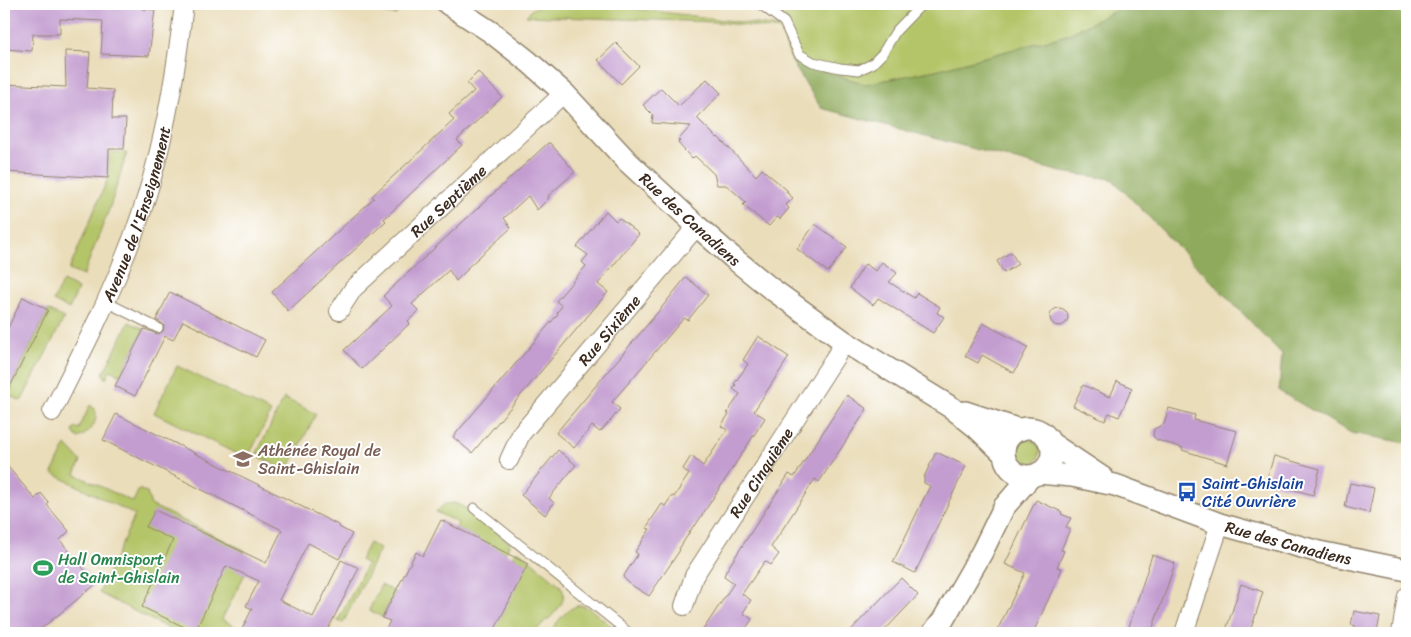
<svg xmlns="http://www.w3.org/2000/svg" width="1411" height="637" font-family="Sriracha,sans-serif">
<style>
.green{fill:#b4c467;stroke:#787742}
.forest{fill:#8faa5c;stroke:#656a3d}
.building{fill:#c39dd0}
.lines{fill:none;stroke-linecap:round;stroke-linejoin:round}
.service-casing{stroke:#92846c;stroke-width:11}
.minor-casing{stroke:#92846c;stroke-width:20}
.tertiary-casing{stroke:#92846c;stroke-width:24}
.service{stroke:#fff;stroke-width:9}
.minor{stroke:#fff;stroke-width:18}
.tertiary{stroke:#fff;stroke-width:21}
.labels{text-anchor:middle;stroke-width:4;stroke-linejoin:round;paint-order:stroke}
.street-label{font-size:16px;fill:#3b2a1e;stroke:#fff}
.education-label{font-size:16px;fill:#785e54;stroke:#fff;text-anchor:start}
.transit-label{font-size:16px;fill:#164399;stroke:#fff;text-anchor:start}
.leisure-label{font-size:16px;fill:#27864d;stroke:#fff;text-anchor:start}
</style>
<rect width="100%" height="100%" fill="#fff"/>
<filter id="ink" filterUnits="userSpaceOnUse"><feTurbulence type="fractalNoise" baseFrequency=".02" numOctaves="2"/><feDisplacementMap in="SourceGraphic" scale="10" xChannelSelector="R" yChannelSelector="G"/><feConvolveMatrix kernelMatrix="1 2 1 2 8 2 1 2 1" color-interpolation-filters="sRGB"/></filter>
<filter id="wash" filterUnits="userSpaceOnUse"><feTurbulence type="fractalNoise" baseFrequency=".0096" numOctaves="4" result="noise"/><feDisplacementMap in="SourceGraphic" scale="20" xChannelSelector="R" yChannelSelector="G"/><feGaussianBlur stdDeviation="1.12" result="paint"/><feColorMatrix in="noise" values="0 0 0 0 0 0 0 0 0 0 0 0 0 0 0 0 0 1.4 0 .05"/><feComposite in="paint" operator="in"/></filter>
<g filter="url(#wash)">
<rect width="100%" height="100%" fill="#eaddba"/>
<path class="green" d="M326,4H376L397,11L396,15Z
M545,4L576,6L584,4H599L780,27L782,4H1129L1067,35L936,70L866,84L792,62L780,30L717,22L526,16L532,9Z
M109,152L127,153L110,207L83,276L69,270L108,178Z
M63,281L78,289L69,309L53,301Z
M48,310L64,318L22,400L21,401L7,394Z
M129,322L144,329L121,375L110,370L106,379L103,374Z
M177,366L271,412L247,459L154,413Z
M284,398L316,414L287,471L256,455Z
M90,405L95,409C99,423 90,433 78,438L73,432L75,427L79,429Z
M1014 452a13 13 0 1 1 26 0a13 13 0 1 1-26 0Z
M66,445L81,461L75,474L133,502L139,489L147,493L151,505L244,550L248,568L222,619L242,630L240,633H177L99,593L135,515L52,473Z
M454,503C474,509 494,530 510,543L505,553L456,528L458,523L436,512L444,504Z
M369,543L380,549L343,623L338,621L367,564L360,560Z
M518,550L560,585C570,599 557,610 548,620H546L534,633H492L527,564L512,556Z
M381,585L395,592L382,617L369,610Z
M581,605L589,608L620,633H549C558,622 566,607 581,605Z"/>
<path class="forest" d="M1129,4H1384L1407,12V443L1351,433L1279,391L1282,354L1112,179L1061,172L821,108L792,62L866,84L936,70L1067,35Z"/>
<g id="blocks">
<path class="building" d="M4,4H143V9L155,10L149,56L101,54L103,21L60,19V34H33L32,51L4,49Z
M616,43L639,66L621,84L598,60Z
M65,51L90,52L87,88L113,90L112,119H126L124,149H109L108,178L4,172V84L66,87Z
M478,72L502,97L457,140L462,145L384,219L386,221L288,311L272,292L374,198L372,196L454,120L449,114L474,91L467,83Z
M707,79L721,93L697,118L717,138L718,137L756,176L762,169L788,191L786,192L793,198L786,205L789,208L780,219L777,217L769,226L743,205L746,202L726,185H717L714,174L695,156L692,159L678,143L680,141L678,140L691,126L652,123L653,115L643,105L661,88L679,106Z
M548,143H550L575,172L548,196L549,198L537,210L528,196L515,208L504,218L511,228L467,268L468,269L456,281L449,270L412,304L419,311L408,321L410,323L362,369L344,350L392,306L383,296Z
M606,211L616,221L619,218L639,234L598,284L608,292L472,453L453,437L558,314L557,312L562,306L556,301L586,266L582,262L588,255L577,247Z
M815,224L847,247L828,272L797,249Z
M1011,252L1018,264L1004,273L997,261Z
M882,262L897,273L889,282L914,298L917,293L940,307L937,313L944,317L933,333L878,298L873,305L850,288L865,264L876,271Z
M686,277L708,295L688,320L684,318L612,402L620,409L611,420L600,432L592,426L574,448L556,433L658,312Z
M170,292L265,340L256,357L183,321L173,340L165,336L135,396L115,386L144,329L158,334L163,331L164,327L163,324L156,320Z
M23,297L48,310L4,399V336Z
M1050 317a9 9 0 1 1 18 0a9 9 0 1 1-18 0Z
M983,323L1028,347L1014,373L982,355L978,363L965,356Z
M758,336L789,357L754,411L765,418L695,526L694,525L679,549L680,550L649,596L630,584L623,577L638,554L635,552L650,529L646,528L662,504L665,506L672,496L674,497L689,474L683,469L691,456L703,466L727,430L721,426L729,414L727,413L740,394L733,389L736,385L734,384L748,364L743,360Z
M1117,381L1132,388L1119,417L1109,413L1105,421L1073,406L1083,385L1110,397Z
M847,395L867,409L819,482L815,479L771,547L779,554L771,565L765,561L742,594L751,600L743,613L752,619L743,633H701L734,583L724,576L726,571L789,474L794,477Z
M1169,408L1195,415L1194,420L1237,431L1227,464L1182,450L1183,448L1157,440L1153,436L1154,429L1164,424Z
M116,414L261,486L340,526L339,527L352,534L339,559L308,543L279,600L313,617L341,560L359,568L326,633H240L252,609L246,606L259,581L226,566L195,632L142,607L173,540L146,527L155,510L266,563L282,530L103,440Z
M558,450L576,465L549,498L554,503L545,515L521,495Z
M936,452L966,466L915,573L893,562L930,486L924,483V477Z
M1274,456L1320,469L1313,495L1266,482Z
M4,462L35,499L41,493L49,503L47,505L69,531L60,540L96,584L36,633H4Z
M1350,483L1374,488L1369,513L1345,507Z
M1036,500L1062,512L1061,514L1071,518L1066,527L1070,529L1061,550L1064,551L1057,567L1062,569L1033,633H996L1025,573L1005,564Z
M441,520L528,564L493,633H384L390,621L382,618L416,552L423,556Z
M1152,555L1175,563L1166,590L1151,633H1127Z
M901,578L918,595L882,633H848Z
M1241,584L1263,592L1254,620L1249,633H1225Z
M1354,611L1380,616L1377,633H1355L1356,626L1351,625Z"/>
</g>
</g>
<g filter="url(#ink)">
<use href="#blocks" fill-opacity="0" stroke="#92846c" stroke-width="1"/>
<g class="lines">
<defs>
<path id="service" d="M760,4L784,22L799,54L813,62L840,68L859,70L872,64L882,54L896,31L922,4
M106,302L158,328
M474,508L629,633"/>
<g id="minor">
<path id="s1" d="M339,311L353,289L564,93"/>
<path id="s2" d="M52,412C78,360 105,308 126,254C159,174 174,89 184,4"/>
<path id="s3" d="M509,460L521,434L697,226"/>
<path id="s4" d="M684,606L694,576L845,342"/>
<path d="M1184,633L1220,524"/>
<path d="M1401,633L1407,596"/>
</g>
<g id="tertiary">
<path id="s5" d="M448,4L491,32L529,62L564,93L628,162L697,226L732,257L769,287L845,342L952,408L976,427L1004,454"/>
<path d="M965,412L1020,430"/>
<circle cx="1028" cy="452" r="24"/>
<path d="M1049,442L1103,478"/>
<path id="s6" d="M1039,473L1072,476L1115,485L1220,524L1319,552L1407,570"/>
<path d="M933,633L943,620L982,552L1004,507L1031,476"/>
</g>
</defs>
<use href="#service" class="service-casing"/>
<use href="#minor" class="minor-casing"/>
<use href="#tertiary" class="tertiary-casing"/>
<use href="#service" class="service"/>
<use href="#minor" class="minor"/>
<use href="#tertiary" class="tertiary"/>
</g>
</g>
<defs>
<symbol id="school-bare" viewBox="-9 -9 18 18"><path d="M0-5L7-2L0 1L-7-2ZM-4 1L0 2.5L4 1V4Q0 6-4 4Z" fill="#8d6e63" stroke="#fff" stroke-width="2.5" paint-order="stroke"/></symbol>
<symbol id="bus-bare" viewBox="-9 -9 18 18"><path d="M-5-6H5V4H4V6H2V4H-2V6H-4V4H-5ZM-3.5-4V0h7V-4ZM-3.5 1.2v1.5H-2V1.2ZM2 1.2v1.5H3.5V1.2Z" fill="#1a4fb4" stroke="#fff" stroke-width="2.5" paint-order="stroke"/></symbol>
<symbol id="stadium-bare" viewBox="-9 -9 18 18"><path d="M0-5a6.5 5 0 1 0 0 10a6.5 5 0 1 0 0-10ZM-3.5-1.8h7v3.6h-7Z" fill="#2e9e5b" stroke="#fff" stroke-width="2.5" paint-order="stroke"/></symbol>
</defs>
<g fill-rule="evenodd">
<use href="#school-bare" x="229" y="445" width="28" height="28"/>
<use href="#bus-bare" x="1173" y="478" width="28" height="28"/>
<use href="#stadium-bare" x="29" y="554" width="28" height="28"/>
</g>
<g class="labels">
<g class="street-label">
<text dy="6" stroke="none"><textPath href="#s1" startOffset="156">Rue Septième</textPath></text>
<text dy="6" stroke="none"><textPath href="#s2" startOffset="216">Avenue de l'Enseignement</textPath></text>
<text dy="6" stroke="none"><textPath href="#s5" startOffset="325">Rue des Canadiens</textPath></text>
<text dy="6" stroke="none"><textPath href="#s3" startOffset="165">Rue Sixième</textPath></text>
<text dy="6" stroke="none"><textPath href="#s4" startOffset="155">Rue Cinquième</textPath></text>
<text dy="6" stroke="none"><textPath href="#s6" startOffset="260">Rue des Canadiens</textPath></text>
</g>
<g class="education-label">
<text x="258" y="456">Athénée Royal de<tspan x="258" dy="18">Saint-Ghislain</tspan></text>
</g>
<g class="transit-label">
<text x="1202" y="489">Saint-Ghislain<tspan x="1202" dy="18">Cité Ouvrière</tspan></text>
</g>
<g class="leisure-label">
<text x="58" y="565">Hall Omnisport<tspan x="58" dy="18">de Saint-Ghislain</tspan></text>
</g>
</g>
<rect width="1411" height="637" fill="none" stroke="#fff" stroke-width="20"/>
</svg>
